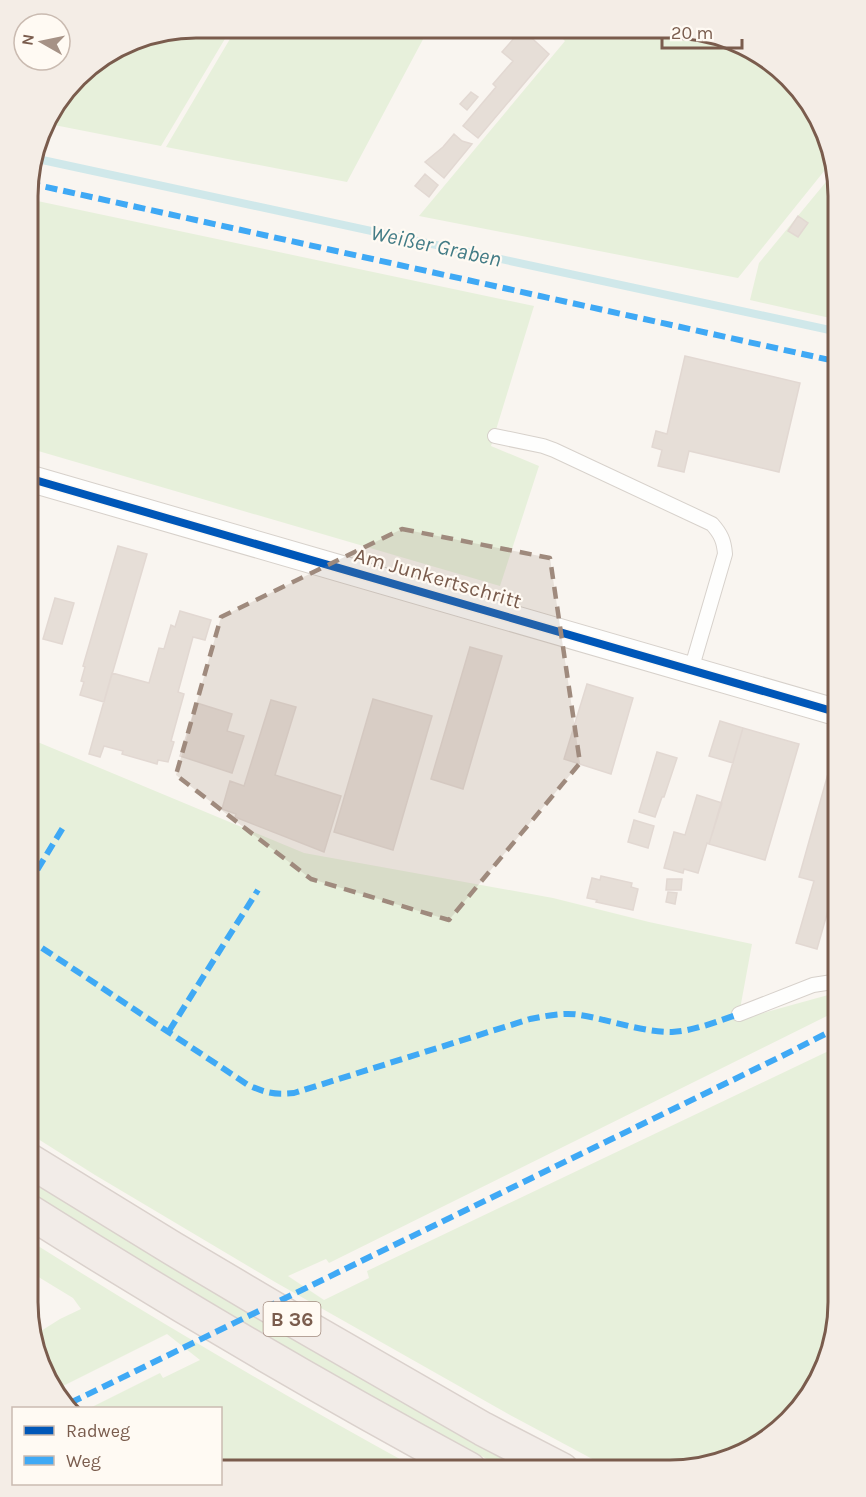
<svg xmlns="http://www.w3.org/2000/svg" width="866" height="1497" font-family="Karla,sans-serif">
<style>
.green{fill:#e7f0db}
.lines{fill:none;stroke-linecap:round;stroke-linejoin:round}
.stream{stroke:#d0e8ea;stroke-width:8}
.building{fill:#e6ded7;stroke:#e2d8d2;stroke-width:1.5}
.service-casing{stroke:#d7d1cb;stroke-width:16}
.minor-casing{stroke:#d7d1cb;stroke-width:28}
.trunk-casing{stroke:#dad1cc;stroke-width:36}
.service{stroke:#fefefd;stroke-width:14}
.minor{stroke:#fefefd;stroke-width:26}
.trunk{stroke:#f2ece8;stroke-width:33}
.quiet{stroke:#3fa9f5;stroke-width:6;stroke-dasharray:12 6;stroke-linecap:butt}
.cycleway-casing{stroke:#fffaf3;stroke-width:11}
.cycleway{stroke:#0057b8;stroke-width:8}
.marked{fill:#9f8a7d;fill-opacity:0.2;stroke:#9f8a7d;stroke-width:4.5;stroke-dasharray:12 8;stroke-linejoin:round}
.labels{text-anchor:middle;stroke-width:4.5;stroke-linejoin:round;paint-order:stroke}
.shield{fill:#fffaf3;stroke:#a28b7f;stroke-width:1.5}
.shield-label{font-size:20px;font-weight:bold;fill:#7a5c4d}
.street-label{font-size:21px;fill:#7a5c4d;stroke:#fffaf3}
.water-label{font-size:22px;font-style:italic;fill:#437c86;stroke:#fffaf3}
.rim{fill:none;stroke:#7a5c4d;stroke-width:3}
</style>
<rect width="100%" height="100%" fill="#f9f5f0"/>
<path class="green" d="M196,27H232L161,146L44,123L84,69L131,40Z
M237,27L429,28L347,182L166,147Z
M552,29L703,30L781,69L830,141L833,160L738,278L419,216L565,41Z
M835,171L839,196V320L750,300L759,263Z
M28,199L534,306L491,446L539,466L500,586L28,448Z
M28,738L304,853L553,898L649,922L752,944L738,1020L839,992V1010L329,1263L326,1259L288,1276L324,1300L369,1278L367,1271L839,1046V1313L804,1404L725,1461L670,1470H613L510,1415L275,1282L95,1175L27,1132Z
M27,1179L309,1349L528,1470L505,1469L304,1359L27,1191Z
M27,1239C155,1320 285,1396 418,1469H221L220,1408H90L160,1373L163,1378L200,1360L167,1334L59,1388L36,1356L33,1336L60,1319L81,1309L73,1298L27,1270Z"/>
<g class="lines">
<path class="stream" d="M33,158L839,332"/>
</g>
<path class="building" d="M522,29L549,54L478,138L463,126L496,87L493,84L513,61L502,52Z
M471,92L478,97L467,110L460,104Z
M454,134L462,141L472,144L444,178L425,162L443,147Z
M425,174L438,185L429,197L415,186Z
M798,216L808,223L798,237L788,231Z
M685,356L800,383L779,472L689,451L684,472L658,466L662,450L652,447L656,431L667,434Z
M118,546L147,554L104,702L80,695L84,682L81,681L85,667L83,666Z
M55,598L74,603L62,644L43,639Z
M180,611L211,620L205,640L193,637L178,692L184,694L171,741L174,742L168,762L158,760L157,764L122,754L123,751L104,746L100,757L89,754L112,673L149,683L159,648L164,649L171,625L175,627Z
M470,647L502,656L463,789L431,779Z
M587,684L633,698L611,774L564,759Z
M373,699L432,716L393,850L334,832Z
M271,700L296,707L275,775L341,796L324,852L235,817L236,814L222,809L230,781L244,786Z
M197,703L232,714L227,731L244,736L232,773L180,756Z
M720,721L743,728L733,763L709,756Z
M743,728L799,744L765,860L709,844Z
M657,752L677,758L664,797H662L655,817L639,812Z
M833,756L839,758V872L817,949L796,943L814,881L799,877Z
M697,795L722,803L709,844L707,843L698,873L684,869L683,873L664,868L674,832L685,835Z
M634,820L654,826L648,848L628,842Z
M601,876L632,883L631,887L638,889L633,910L596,902L597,900L587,898L592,878L600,880Z
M667,879H682L681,890H666Z
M668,892L677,893L675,904L666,902Z"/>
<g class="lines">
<defs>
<path id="service" d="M495,436L543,446L554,450L712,524C721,534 724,541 725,554L691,670
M739,1014L813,985L839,981"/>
<path id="minor" d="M28,478L839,713"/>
<path id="trunk" d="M27,1159L172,1248L290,1318L483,1429L562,1470
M27,1210C171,1301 319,1388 469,1469"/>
</defs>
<use href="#service" class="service-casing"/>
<use href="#minor" class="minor-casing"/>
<use href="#trunk" class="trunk-casing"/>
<use href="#service" class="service"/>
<use href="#minor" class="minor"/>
<use href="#trunk" class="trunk"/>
<path class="quiet" d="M483,33L488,29
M28,183L839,362
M28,885L64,826
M27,938L248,1085C266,1093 275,1095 294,1093L530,1019C546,1016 564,1012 580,1015C611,1020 641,1032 672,1032C694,1031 718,1021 739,1014
M169,1031L258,890
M70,1403L782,1056L839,1027"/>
<defs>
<path id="cycleway" d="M28,478L839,713"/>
</defs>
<use href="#cycleway" class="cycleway-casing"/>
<use href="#cycleway" class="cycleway"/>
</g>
<path class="marked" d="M402,529L550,558L580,763L449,920L311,879L176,775L221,617Z"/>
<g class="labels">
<rect class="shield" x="263.5" y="1302" width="57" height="34" rx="4.5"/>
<g class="shield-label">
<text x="292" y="1326">B 36</text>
</g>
<g class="street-label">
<text transform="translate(438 578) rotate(16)" y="7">Am Junkertschritt</text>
</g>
<g class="water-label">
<text transform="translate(436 245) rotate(12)" y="8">Weißer Graben</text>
</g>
</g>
<path d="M0 0H866V1497H0ZM196 38H670A158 158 0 0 1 828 196V1302A158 158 0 0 1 670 1460H196A158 158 0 0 1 38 1302V196A158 158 0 0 1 196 38Z" fill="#f4ede6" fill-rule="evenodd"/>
<path class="rim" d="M196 38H670A158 158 0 0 1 828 196V1302A158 158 0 0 1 670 1460H196A158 158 0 0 1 38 1302V196A158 158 0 0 1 196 38Z"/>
<rect x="12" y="1407" width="210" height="78" fill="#fffaf3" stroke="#cabbb1" stroke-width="1.5"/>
<rect x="24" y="1426" width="30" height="9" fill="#0057b8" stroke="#cabbb1" stroke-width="1.5"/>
<text x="66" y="1437" font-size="18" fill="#7a5c4d">Radweg</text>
<rect x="24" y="1456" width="30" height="9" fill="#3fa9f5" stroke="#cabbb1" stroke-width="1.5"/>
<text x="66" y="1467" font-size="18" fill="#7a5c4d">Weg</text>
<g transform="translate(42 42) rotate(279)"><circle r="28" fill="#fffaf3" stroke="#cabbb1" stroke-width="1.5"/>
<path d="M0-4.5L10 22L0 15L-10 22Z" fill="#a69286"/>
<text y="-9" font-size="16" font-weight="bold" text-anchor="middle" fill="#7a5c4d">N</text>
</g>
<path d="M662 39v9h80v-9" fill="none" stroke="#7a5c4d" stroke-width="3"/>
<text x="671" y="39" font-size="18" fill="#7a5c4d" stroke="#fffaf3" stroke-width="4.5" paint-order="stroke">20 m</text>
</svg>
